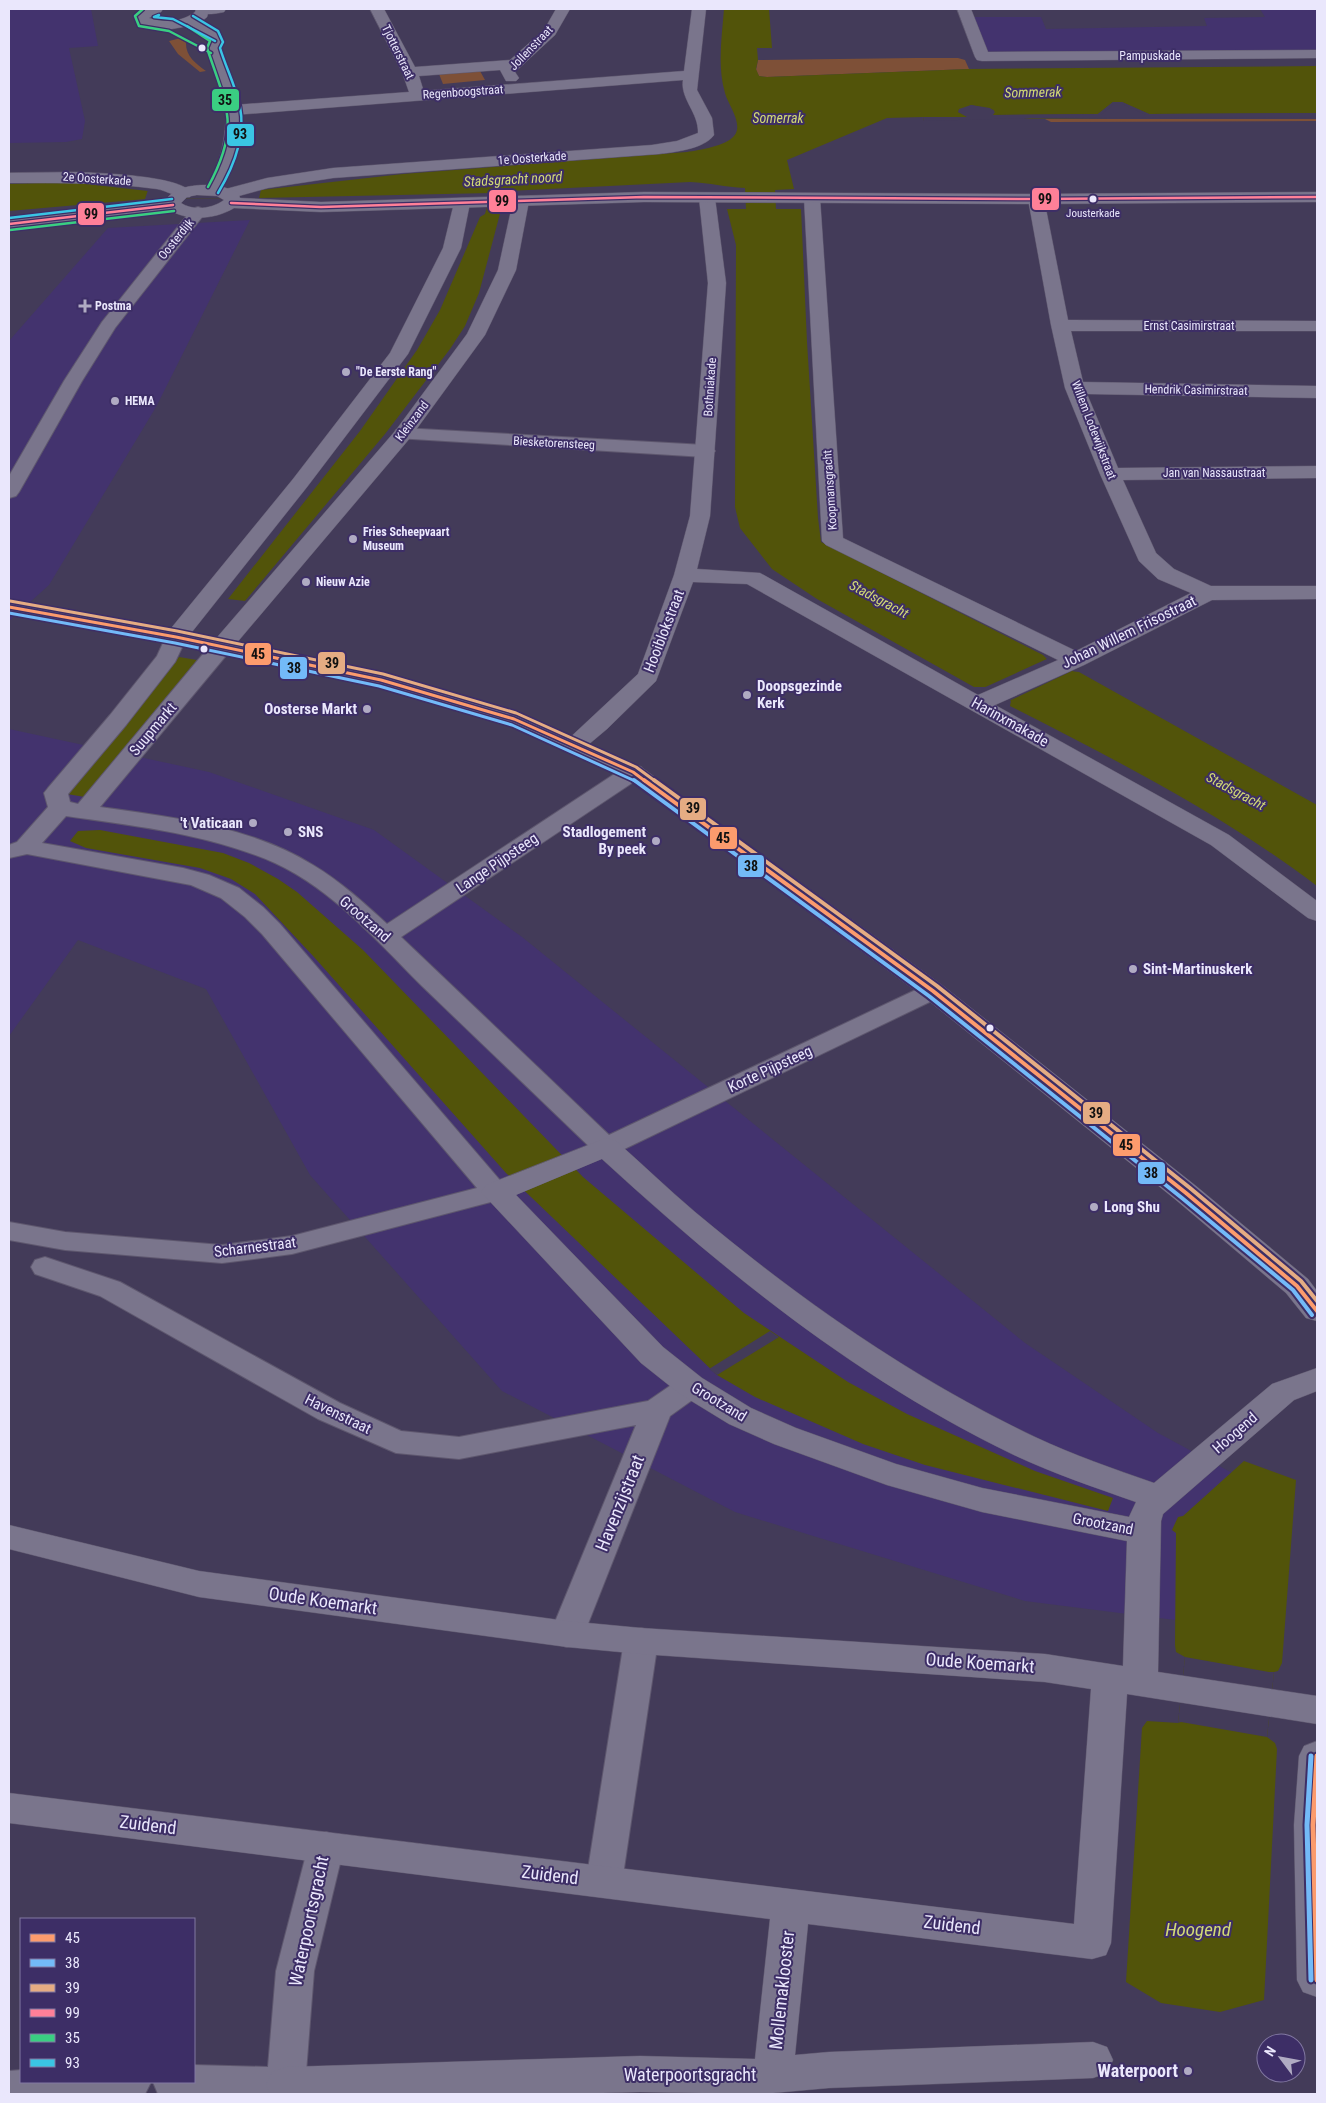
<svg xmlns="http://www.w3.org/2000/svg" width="1326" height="2103" font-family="'Roboto Condensed',sans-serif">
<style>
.built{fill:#43336e}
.green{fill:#7e5037}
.water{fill:#52540a}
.pier{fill:#433b59;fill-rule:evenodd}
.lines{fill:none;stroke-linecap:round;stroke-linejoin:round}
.pedestrian-casing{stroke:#5e576e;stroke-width:2}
.minor-casing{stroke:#5e576e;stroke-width:1}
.secondary-casing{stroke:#5e576e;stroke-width:1}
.pedestrian{fill:#7a758c;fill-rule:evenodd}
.minor{fill:#7a758c;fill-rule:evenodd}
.secondary{fill:#7a758c;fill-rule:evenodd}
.bus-1-far2-casing{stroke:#3d2e66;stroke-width:6}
.bus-1-far1-casing{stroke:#3d2e66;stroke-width:8}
.bus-1-casing{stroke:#3d2e66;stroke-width:9}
.bus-2-far2-casing{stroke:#3d2e66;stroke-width:6}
.bus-2-far1-casing{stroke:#3d2e66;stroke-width:8}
.bus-2-casing{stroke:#3d2e66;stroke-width:9}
.bus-3-far1-casing{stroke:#3d2e66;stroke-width:6}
.bus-3-casing{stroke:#3d2e66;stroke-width:8}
.bus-4-casing{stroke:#3d2e66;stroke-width:5}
.bus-5-casing{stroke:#3d2e66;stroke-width:5}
.bus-6-casing{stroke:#3d2e66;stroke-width:5}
.bus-1-far2{stroke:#fc9b6d;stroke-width:3}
.bus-1-far1{stroke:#fc9b6d;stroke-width:4}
.bus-1{stroke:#fc9b6d;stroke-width:5}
.bus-2-far2{stroke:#73baf8;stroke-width:3}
.bus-2-far1{stroke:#73baf8;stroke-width:4}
.bus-2{stroke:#73baf8;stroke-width:5}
.bus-3-far1{stroke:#e5ac83;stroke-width:3}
.bus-3{stroke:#e5ac83;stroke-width:4}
.bus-4{stroke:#ff8098;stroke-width:2.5}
.bus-5{stroke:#3ace82;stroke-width:2.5}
.bus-6{stroke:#3ac5e4;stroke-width:2.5}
.bus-dot{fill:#eae7fc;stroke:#3d2e66;stroke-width:2}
.poi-dot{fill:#b0abc3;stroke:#3d2e66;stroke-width:2}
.labels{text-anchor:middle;stroke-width:4;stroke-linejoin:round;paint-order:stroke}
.far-bus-label{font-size:11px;fill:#eae7fc;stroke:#3d2e66}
.far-street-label{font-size:12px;fill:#eae7fc;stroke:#3d2e66}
.far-poi-label{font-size:12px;font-weight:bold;fill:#eae7fc;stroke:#3d2e66;text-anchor:start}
.far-water-label{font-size:14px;font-style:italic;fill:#d3db75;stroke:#3d2e66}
.street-label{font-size:15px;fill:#eae7fc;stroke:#3d2e66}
.poi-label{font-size:15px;font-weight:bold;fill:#eae7fc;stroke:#3d2e66;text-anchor:start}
.near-street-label{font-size:18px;fill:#eae7fc;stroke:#3d2e66}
.near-poi-label{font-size:18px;font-weight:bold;fill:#eae7fc;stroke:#3d2e66;text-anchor:end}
.near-water-label{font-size:19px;font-style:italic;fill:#d3db75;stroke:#3d2e66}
.line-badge{stroke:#3d2e66;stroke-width:2}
.pale-badge-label{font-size:14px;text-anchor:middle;font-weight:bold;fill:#111}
</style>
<rect width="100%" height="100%" fill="#433b59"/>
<path class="built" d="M9,9H91L98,46L69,48L85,121L82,139L66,142L9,143Z
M1260,9H1317V51L984,54L968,17H1041L1046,29L1207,26L1204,18L1265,17Z
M250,220L156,407L49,585L9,621V341L108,228Z
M9,729L209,772L374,830L522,937L1025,1343L1158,1433L1247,1481L1191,1622L1025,1601L735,1512L502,1391L310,1175L206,989L78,940L9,1036Z"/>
<path class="green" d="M181,38L186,41C185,56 195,63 206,71L200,72L178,54L169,41Z
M915,58H958L965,60L969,69L767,77L759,76L756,70L758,60Z
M480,71L485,80L443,84L439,74Z
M1045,119H1317V121L1051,122Z"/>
<path class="water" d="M724,9H769L772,48H757L758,60L756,69L759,76L767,77L969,69L1317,66V113L1149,114L1122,102H1113L1098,114L992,115L994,110L971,105L958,112L971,117H924V121L1030,118L1317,119L1031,118L924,121L923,117L887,118L787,160L794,189L775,190L776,209H801L807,342L818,518L821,542L1043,655C1051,665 1067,671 1079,672L1317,805V886C1222,814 1116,760 1010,706L1011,701L985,687H974L817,599L772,569L740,528L735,507L736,245L727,209H746L745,188C724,187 711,183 690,182L506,191L479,293L465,326L450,349L385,434L245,601L228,599L360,431L417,350L440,310L480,217L485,214L491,193L259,198L146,199L9,211V184L68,182L148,191L261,190L403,174L687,152C699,150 726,146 734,136C744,124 728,105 725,93C717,66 722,36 724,9Z
M179,657L197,660L85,797L67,794Z
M100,830L223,853L249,863L278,879L297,892L363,950L583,1177L744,1313L848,1382L907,1414L1035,1471L1113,1498L1108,1511L925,1465L863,1444L755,1397L717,1375L506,1173L314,957L255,894L231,879L200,868L86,848L70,841L78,831Z
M1244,1461L1296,1480L1282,1663L1278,1671L1274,1672L1267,1737L1275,1743L1277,1749L1264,2000L1220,2012L1161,2003L1126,1982L1142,1728L1147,1721L1178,1723L1185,1657L1176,1652L1175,1645L1176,1533L1172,1530L1178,1517L1183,1516Z"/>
<path class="pier" d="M1113,102H1122L1149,114L1317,113V117L1030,118L924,121L923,117H967L958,112L959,109L971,105L990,108L995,112L993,115L1098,114ZM1114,104H1122L1146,115H1101Z
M148,190H261L259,198L145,199Z
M1049,658L1074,670L1007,702L981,689Z
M770,1331L779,1337L717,1375L709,1369Z
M1185,1657L1269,1672H1274L1267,1737L1181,1722L1178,1723Z"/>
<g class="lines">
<defs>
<path id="pedestrian" d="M198,207L204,209L206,212L115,328L82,381L19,492L16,496L9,498V476L64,381L102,322L192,209Z
M403,428L705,445L712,447L715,451L712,455L705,457L396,438L394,434L396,430Z
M176,631L184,632L187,637L175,662L126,725L68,794L70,802L78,804L213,642L221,641L229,642L232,647L229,652L100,807C171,817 250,826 313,865C340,881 364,903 387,924L625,767L633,765L641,767L644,772L641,777L401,937L609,1135L924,986L933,983L942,986L946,991L942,996L616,1153L606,1156L596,1153C538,1097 480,1042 422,986C378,942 332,889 275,863C209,834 136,826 66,816L42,843L183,868L209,875L239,888L263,907L280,924L510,1192L506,1198L292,1254L222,1263L65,1250L9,1240V1222L65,1232L222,1245L292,1236L477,1188L262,934L245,917L221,898L191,885L27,854L9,858V845L17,842L48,807L44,793L48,788L110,715L157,656L168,632Z
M45,1257L120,1282L340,1403L401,1431L459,1437L648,1401L680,1379L691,1375L702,1379L706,1386L702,1393L670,1416L584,1634L579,1643L567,1647L555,1643L550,1634L636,1425L459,1459L396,1453L318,1419L100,1296L35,1274L31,1267L35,1260Z
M641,1628L653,1632L658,1641L622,1882L617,1893L604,1897L591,1893L586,1882L624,1641L629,1632Z
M326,1832L339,1837L344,1847L314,1971L305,2085L301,2094H158L153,2082H194V2065L268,2067L276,1971L308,1847L313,1837Z
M21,2070V2082H151L145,2094H9V2071Z"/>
<path id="minor" d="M196,9H226L224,12C216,14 205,15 197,13Z
M370,9H384L415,67L510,60L544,30L556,9H570L555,35L515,72L519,78L516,81H506L500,70L419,76L423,89L421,91L684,71L692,9H706L697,90L712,118L714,135C704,149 675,152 659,154L333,178L268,188L228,199L222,198L220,194L222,190L267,178L333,168L652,145L677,141L698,133C699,113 680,99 683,80L234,115L228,113L226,110L228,107L234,105L409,92L402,72Z
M957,9H971L988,52L1317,50V58L982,61L977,60L975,57Z
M74,172C97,173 180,175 192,193L190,197C178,199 168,191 157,189C107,182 58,183 9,183V173Z
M707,193L713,194L715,198L726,283L710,516L697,569L760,573L978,695L1058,660L826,545L822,541L804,198L806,194H818L820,198L843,538L1076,651L1191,593L1158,579L1139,561L1100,474L1065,388L1051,325L1028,199L1030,195H1042L1044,199L1068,320L1317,321V331H1071L1083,382L1317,386V398L1087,394L1118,468L1317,466V478L1123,480L1156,553L1174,569L1211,586H1317V599L1212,600L1084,665L995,705L1229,835L1317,901V921L1308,918L1211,845L747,584L693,582L656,681L607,729L582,750L574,752L566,750L562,745L638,674L674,575L690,516L708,283L699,198L701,194Z
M521,196L527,197L529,201L516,270L485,335L410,438L229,652L221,654L213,652L210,647L213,642L396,430L467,334L498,270L513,201L515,197Z
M462,198L468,199L470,203L461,248L408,354L307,487L184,642L176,644L168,642L165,637L168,632L293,479L390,353L443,248L454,203L456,199Z
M606,1138L616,1141C642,1164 668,1189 695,1212C799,1299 911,1378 1035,1437C1073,1455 1114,1469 1154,1483L1272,1384L1317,1368V1391L1294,1400L1163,1514L1161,1521L1158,1672L1317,1696V1724L1127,1694L1111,1943L1106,1955L1092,1959L808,1924L795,2055L829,2052L1093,2042L1107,2047L1113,2060L1107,2073L1093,2078L829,2088L762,2094L640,2092L565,2094H270L266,2085L272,2072L286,2067L640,2056L755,2059L770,1919L9,1823V1793L1074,1924L1091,1689L1045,1682L641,1654L567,1647L199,1597L9,1549V1525L199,1571L567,1621L641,1628L1045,1654L1123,1666L1127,1541L982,1512L887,1485L774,1444L729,1424L680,1394L641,1363L481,1192L486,1185ZM602,1159C727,1274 859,1380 1012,1454C1052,1473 1094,1487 1136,1502L1129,1517L982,1488L896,1464L796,1428L751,1408L702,1378L663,1347L516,1195Z"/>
<path id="secondary" d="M146,9H163L161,12L149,18C165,23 182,22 195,12L196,9L209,10L207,17L201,22L219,33L224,42L220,47C227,67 238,89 242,109C246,134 236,166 223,187L238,192L240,198L321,202L644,192L1036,194L1317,192V202L1036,204L644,202L321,212L234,208C216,219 188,222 170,210L9,229V219L165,201C174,187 192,185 207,185C221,163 226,136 226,110L206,47L209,42L208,39L189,26L166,30L138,24L134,17ZM197,195L217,196L224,200C212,209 193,211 181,203L187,197Z
M9,600L176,630L389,675L522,714L641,767L942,985L1196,1186L1308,1279L1317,1291V1321L1306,1318L1286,1293L1176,1200L924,997L625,777L506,724L377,686L176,644L9,614Z
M1317,1741V1997L1303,1992L1297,1980L1294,1825L1299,1756L1304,1746Z"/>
</defs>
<use href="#pedestrian" class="pedestrian-casing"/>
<use href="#minor" class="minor-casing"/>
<use href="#secondary" class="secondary-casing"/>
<use href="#pedestrian" class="pedestrian"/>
<use href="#minor" class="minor"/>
<use href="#secondary" class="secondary"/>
<defs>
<path id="bus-1-far2" d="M9,607L176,637L381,680L514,719L633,772L645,781"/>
<path id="bus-1-far1" d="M644,780L933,991L1186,1193L1297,1286L1317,1311"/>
<path id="bus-1" d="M1317,1756L1313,1825L1317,1980"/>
<path id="bus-2-far2" d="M9,613L175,643L379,686L512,725L635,781"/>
<path id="bus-2-far1" d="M634,780L929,996L1182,1198L1293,1290L1312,1315"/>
<path id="bus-2" d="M1311,1756L1307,1825L1311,1980"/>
<path id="bus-3-far1" d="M10,601L177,631L383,674L516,713L636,767L655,781"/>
<path id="bus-3" d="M654,780L937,986L1190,1188L1301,1281L1317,1301"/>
<path id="bus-4" d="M231,203L321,207L644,197L1036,199L1317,197
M9,224L173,205"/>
<path id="bus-5" d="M143,9L135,16L139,26L169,31L211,53
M187,26L210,41L207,48C227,108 241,126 208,187
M10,230L174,211"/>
<path id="bus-6" d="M159,15L154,17L173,19L215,41
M193,16L218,31L223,42L220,48C226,68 236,87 240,107C246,137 233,168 218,193
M9,218L172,199"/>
</defs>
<use href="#bus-1-far2" class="bus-1-far2-casing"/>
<use href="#bus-1-far1" class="bus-1-far1-casing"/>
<use href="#bus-1" class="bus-1-casing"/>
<use href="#bus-2-far2" class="bus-2-far2-casing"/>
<use href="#bus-2-far1" class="bus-2-far1-casing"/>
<use href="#bus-2" class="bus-2-casing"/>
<use href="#bus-3-far1" class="bus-3-far1-casing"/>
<use href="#bus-3" class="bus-3-casing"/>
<use href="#bus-4" class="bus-4-casing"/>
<use href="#bus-5" class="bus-5-casing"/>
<use href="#bus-6" class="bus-6-casing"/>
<use href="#bus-1-far2" class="bus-1-far2"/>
<use href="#bus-1-far1" class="bus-1-far1"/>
<use href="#bus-1" class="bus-1"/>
<use href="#bus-2-far2" class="bus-2-far2"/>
<use href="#bus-2-far1" class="bus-2-far1"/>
<use href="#bus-2" class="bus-2"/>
<use href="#bus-3-far1" class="bus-3-far1"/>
<use href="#bus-3" class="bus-3"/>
<use href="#bus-4" class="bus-4"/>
<use href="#bus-5" class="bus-5"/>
<use href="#bus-6" class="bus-6"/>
</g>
<g class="bus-dot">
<circle cx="202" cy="48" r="4.5"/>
<circle cx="1093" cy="199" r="4.5"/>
<circle cx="204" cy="649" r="4.5"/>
<circle cx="990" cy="1028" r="4.5"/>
</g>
<g class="poi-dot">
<path d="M82.5 298.5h5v5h5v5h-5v5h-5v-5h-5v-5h5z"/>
<circle cx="346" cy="372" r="5"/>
<circle cx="115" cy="401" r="5"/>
<circle cx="353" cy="539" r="5"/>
<circle cx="306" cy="582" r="5"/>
<circle cx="747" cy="695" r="5"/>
<circle cx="367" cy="709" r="5"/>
<circle cx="253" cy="823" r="5"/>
<circle cx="288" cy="832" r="5"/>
<circle cx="656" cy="841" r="5"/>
<circle cx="1133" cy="969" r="5"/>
<circle cx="1094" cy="1207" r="5"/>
<circle cx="1188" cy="2071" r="5"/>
</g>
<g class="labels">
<g class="far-bus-label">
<text x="1093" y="217">Jousterkade</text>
</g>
<g class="far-street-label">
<text transform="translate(531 48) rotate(-46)" y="4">Jollenstraat</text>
<text transform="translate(398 52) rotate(64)" y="4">Tjotterstraat</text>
<text x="1150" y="60">Pampuskade</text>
<text transform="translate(463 92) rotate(-4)" y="4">Regenboogstraat</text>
<text transform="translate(532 158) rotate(-4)" y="4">1e Oosterkade</text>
<text transform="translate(97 179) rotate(4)" y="4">2e Oosterkade</text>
<text transform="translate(176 239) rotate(-51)" y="4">Oosterdijk</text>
<text x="1189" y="330">Ernst Casimirstraat</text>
<text transform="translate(710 387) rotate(-86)" y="4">Bothniakade</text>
<text transform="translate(1196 390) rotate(1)" y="4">Hendrik Casimirstraat</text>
<text transform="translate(412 421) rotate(-53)" y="4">Kleinzand</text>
<text transform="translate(1094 430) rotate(69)" y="4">Willem Lodewijkstraat</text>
<text transform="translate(554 443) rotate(3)" y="4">Biesketorensteeg</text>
<text x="1214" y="477">Jan van Nassaustraat</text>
<text transform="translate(830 490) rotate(-94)" y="4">Koopmansgracht</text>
</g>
<g class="far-poi-label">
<text x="95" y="310">Postma</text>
<text x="356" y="376">"De Eerste Rang"</text>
<text x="125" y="405">HEMA</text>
<text x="363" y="536">Fries Scheepvaart<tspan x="363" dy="14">Museum</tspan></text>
<text x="316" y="586">Nieuw Azie</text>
</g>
<g class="far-water-label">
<text transform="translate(1033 92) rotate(-1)" y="5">Sommerak</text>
<text x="778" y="123">Somerrak</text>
<text transform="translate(513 179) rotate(-3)" y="5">Stadsgracht noord</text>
<text transform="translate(879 599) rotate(28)" y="5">Stadsgracht</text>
<text transform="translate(1236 791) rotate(28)" y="5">Stadsgracht</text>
</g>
<g class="street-label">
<text transform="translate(664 631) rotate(-69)" y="5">Hooiblokstraat</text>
<text transform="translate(1129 632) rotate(-26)" y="5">Johan Willem Frisostraat</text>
<text transform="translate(1010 722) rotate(29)" y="5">Harinxmakade</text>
<text transform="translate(153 729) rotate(-50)" y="5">Suupmarkt</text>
<text transform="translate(497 863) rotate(-34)" y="5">Lange Pijpsteeg</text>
<text transform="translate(365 919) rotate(41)" y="5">Grootzand</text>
<text transform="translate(770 1069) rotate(-25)" y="5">Korte Pijpsteeg</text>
<text transform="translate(255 1247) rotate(-7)" y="5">Scharnestraat</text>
<text transform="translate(719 1402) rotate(31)" y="5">Grootzand</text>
<text transform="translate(338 1414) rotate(26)" y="5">Havenstraat</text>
<text transform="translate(1235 1433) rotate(-41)" y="5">Hoogend</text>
<text transform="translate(1103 1524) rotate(11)" y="5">Grootzand</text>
</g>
<g class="poi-label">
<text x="757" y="691">Doopsgezinde<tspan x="757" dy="17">Kerk</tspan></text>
<text x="357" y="714" text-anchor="end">Oosterse Markt</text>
<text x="243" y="828" text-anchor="end">'t Vaticaan</text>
<text x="298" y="837">SNS</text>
<text x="646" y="837" text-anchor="end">Stadlogement<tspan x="646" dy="17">By peek</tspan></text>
<text x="1143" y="974">Sint-Martinuskerk</text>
<text x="1104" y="1212">Long Shu</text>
</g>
<g class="near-street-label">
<text transform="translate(620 1503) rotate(-68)" y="6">Havenzijstraat</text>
<text transform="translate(323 1601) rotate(8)" y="6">Oude Koemarkt</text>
<text transform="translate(980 1663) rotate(4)" y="6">Oude Koemarkt</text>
<text transform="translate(148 1825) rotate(7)" y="6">Zuidend</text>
<text transform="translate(550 1875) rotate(7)" y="6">Zuidend</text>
<text transform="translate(309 1921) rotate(-78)" y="6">Waterpoortsgracht</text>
<text transform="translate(952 1925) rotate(7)" y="6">Zuidend</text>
<text transform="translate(782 1990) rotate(-84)" y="6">Mollemaklooster</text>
<text x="690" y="2081">Waterpoortsgracht</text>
</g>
<g class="near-poi-label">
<text x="1178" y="2077">Waterpoort</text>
</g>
<g class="near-water-label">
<text x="1198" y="1936">Hoogend</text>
</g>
</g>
<g class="line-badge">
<rect x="211" y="88" width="29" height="24" rx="5" fill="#3ace82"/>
<rect x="226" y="123" width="29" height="24" rx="5" fill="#3ac5e4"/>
<rect x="1031" y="187" width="29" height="24" rx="5" fill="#ff8098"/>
<rect x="488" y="189" width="29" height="24" rx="5" fill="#ff8098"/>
<rect x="77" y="202" width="28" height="24" rx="5" fill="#ff8098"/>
<rect x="244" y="642" width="28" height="24" rx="5" fill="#fc9b6d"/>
<rect x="317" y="651" width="29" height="24" rx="5" fill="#e5ac83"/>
<rect x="279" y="656" width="29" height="24" rx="5" fill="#73baf8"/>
<rect x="679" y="797" width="28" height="24" rx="5" fill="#e5ac83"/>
<rect x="709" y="826" width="29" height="24" rx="5" fill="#fc9b6d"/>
<rect x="737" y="854" width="28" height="24" rx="5" fill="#73baf8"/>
<rect x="1082" y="1101" width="29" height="24" rx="5" fill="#e5ac83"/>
<rect x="1112" y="1133" width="29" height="24" rx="5" fill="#fc9b6d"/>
<rect x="1137" y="1161" width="29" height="24" rx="5" fill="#73baf8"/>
</g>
<g class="pale-badge-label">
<text x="225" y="105">35</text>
<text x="240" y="139">93</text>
<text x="1045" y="204">99</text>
<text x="502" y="206">99</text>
<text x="91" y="219">99</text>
<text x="258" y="659">45</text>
<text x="332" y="668">39</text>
<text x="294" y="673">38</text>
<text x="693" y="813">39</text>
<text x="723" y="843">45</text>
<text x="751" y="871">38</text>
<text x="1096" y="1118">39</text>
<text x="1126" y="1150">45</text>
<text x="1151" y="1178">38</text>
</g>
<rect width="1326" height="2103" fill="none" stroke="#eae7fc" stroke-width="20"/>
<rect x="20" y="1918" width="175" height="165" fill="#3d2e66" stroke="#8278a2"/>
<rect x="30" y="1934" width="25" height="8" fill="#fc9b6d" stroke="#8278a2"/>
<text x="65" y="1943" font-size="15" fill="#eae7fc">45</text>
<rect x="30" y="1959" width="25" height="8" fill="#73baf8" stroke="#8278a2"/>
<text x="65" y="1968" font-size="15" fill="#eae7fc">38</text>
<rect x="30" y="1984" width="25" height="8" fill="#e5ac83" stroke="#8278a2"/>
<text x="65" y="1993" font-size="15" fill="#eae7fc">39</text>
<rect x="30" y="2009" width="25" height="8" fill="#ff8098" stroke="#8278a2"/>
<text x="65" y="2018" font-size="15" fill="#eae7fc">99</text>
<rect x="30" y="2034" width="25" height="8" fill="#3ace82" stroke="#8278a2"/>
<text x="65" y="2043" font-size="15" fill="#eae7fc">35</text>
<rect x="30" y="2059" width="25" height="8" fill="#3ac5e4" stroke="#8278a2"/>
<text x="65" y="2068" font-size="15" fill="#eae7fc">93</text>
<g transform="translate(1281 2058) rotate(302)"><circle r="24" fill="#3d2e66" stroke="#8278a2"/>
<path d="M0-4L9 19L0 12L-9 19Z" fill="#b0abc3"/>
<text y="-8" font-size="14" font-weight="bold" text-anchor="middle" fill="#eae7fc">N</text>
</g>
</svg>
